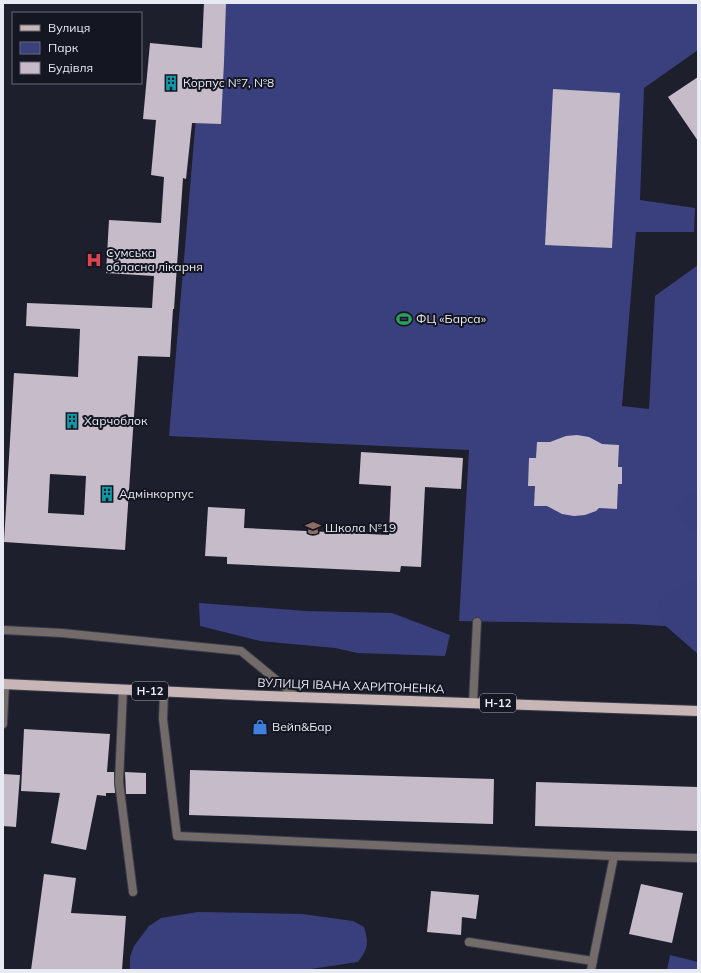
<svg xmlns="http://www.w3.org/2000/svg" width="701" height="973" font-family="Mulish,sans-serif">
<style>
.green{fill:#3a3f7e}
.forest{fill:#393e7d}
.building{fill:#c6bbc9;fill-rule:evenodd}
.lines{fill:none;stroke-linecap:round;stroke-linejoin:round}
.service-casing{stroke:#393b48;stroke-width:10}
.minor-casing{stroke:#393b48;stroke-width:10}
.primary-casing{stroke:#393b48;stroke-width:12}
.service{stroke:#736a6a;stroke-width:8}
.minor{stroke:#736a6a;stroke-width:8}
.primary{stroke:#c7b6b5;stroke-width:10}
.labels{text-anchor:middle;stroke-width:4;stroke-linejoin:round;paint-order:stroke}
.shield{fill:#141622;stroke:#a8aab4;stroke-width:1}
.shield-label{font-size:11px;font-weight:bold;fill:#e8eaf3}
.poi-label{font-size:12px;fill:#e8eaf3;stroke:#141622;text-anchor:start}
.street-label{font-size:12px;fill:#e8eaf3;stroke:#141622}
</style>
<rect width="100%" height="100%" fill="#1d1f2c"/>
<path class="green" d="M204,3H698V50L644,88L640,200L695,208L694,232H636L622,406L649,409L655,296L698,265V628L631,624L459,621L469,450L169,436L202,46Z
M670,955L698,962V970H667Z"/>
<path class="forest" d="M698,490V533L691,529L677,512L688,495Z
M698,579V654L660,621L657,609L661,598Z
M199,603L307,611L392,613L450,635L445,656L358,653L335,648L260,641L200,626Z
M198,912L302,914L353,921L364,927C369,943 368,949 358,962L304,970H130V957L134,946L149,926L161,918Z"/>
<path class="building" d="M204,3H226L224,62L221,124L192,123L186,179L183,178L174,309H173L170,357L138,356L125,550L4,542L14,373L78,377L80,329L26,326L27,303L152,308L154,276L106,273L109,220L161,223L164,177L151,175L156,120L143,119L150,43L202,48ZM50,474L86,476L84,515L48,513Z
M698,77V141L668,97Z
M553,89L620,93L612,248L545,245Z
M577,435L589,437L602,444L619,445L618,467H622V484H618L617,509L599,508L596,511L585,515L574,516L562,514L547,506H534L535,486H528L529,458H536L537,442H550L566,436Z
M361,452L463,458L461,489L425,487L421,567L401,566L400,572L227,564V557L205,556L208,507L245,509L244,528L389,535L391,486L359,484Z
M24,729L110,734L107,772H114L115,793H106V796L97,795L86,850L51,843L60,793L21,791Z
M190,770L494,779L493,824L189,815Z
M125,772L146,773V794H126Z
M3,774L20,775L16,827L3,826Z
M536,782L698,787V831L535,826Z
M44,874L76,878L71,913L126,916L122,970H31Z
M641,884L683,893L672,943L629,934Z
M431,891L479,895L476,919L462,917L461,935L427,932Z"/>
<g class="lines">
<defs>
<path id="service" d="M3,630L62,633L241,651L297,697
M123,690L119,782L133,892
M473,703L477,622
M3,724L5,684
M614,856L698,858
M469,942L593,961"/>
<path id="minor" d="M164,692L163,719L177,836L614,856L591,970"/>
<path id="primary" d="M3,684L242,695L698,711"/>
</defs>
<use href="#service" class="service-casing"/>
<use href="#minor" class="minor-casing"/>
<use href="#primary" class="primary-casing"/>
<use href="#service" class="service"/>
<use href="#minor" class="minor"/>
<use href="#primary" class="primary"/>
</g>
<defs>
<symbol id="building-bare" viewBox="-9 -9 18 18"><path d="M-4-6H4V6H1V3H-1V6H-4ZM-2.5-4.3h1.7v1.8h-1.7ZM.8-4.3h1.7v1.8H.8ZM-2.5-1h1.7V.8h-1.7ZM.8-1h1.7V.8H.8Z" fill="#0f9aa8" stroke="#141622" stroke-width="2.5" paint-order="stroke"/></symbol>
<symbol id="hospital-bare" viewBox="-9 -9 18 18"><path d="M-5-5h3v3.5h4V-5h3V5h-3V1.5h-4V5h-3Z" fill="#e0444e" stroke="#141622" stroke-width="2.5" paint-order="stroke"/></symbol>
<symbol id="stadium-bare" viewBox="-9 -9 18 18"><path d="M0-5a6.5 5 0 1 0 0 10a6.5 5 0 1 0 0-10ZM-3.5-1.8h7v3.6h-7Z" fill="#2e9e5b" stroke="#141622" stroke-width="2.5" paint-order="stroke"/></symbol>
<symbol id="school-bare" viewBox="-9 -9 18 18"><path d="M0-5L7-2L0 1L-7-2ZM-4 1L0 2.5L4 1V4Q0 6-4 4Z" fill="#8d6e63" stroke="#141622" stroke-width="2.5" paint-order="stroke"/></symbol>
<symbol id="shop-bare" viewBox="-9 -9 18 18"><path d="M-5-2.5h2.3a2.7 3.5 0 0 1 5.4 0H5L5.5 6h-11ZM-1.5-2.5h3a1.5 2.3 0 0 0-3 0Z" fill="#3f7fe0" stroke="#141622" stroke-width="2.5" paint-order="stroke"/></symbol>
</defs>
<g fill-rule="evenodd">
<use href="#building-bare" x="160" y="72" width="22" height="22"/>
<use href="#hospital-bare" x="83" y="249" width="22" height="22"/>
<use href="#stadium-bare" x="393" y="308" width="22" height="22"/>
<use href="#building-bare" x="61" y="410" width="22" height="22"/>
<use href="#building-bare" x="96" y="483" width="22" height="22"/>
<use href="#school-bare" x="302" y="517" width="22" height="22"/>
<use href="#shop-bare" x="249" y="716" width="22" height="22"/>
</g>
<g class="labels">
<g class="shield">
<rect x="132" y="682" width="36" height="18" rx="3"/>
<rect x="480" y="694" width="36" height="18" rx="3"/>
</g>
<g class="shield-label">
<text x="150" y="695">Н-12</text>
<text x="498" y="707">Н-12</text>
</g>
<g class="poi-label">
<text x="183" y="87">Корпус №7, №8</text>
<text x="106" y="257">Сумська<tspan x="106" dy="14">обласна лікарня</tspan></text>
<text x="416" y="323">ФЦ «Барса»</text>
<text x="84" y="425">Харчоблок</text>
<text x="119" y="498">Адмінкорпус</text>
<text x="325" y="532">Школа №19</text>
<text x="272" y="731">Вейп&amp;Бар</text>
</g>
<g class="street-label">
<text transform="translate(351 686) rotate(2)" y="4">ВУЛИЦЯ ІВАНА ХАРИТОНЕНКА</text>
</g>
</g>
<rect width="701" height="973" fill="none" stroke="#e8eaf3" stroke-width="8"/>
<rect x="12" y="12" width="130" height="72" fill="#141622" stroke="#696b76"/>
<rect x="20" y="25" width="20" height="6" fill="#c7b6b5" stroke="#696b76"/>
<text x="48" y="32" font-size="12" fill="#e8eaf3">Вулиця</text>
<rect x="20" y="42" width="20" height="12" fill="#3a3f7e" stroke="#696b76"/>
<text x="48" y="52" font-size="12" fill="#e8eaf3">Парк</text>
<rect x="20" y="62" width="20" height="12" fill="#c6bbc9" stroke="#696b76"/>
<text x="48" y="72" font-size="12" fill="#e8eaf3">Будівля</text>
</svg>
